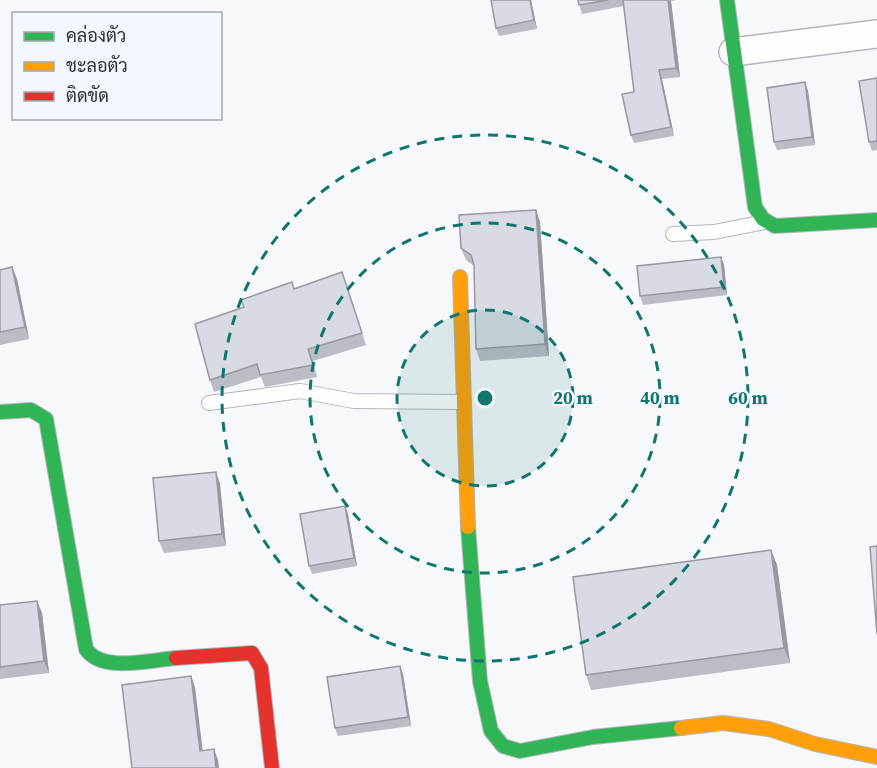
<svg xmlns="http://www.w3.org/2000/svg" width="877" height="768" font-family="'Source Serif 4',Sarabun,serif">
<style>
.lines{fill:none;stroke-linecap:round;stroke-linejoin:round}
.lane-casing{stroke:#b3b7bb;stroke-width:16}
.street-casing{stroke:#b3b7bb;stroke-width:30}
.fast-casing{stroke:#b3b7bb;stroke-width:16}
.slow-casing{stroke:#b3b7bb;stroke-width:16}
.jam-casing{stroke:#b3b7bb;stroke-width:16}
.lane{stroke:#fefefe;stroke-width:14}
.street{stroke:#fefefe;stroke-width:27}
.fast{stroke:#30b455;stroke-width:14}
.slow{stroke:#ff9f0a;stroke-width:14}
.jam{stroke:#e5322d;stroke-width:14}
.wall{fill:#bbbcc4}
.shaded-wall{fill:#9899a0}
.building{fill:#d9dbe4;stroke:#9899a0;stroke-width:1.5}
.ring{fill:none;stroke:#0f766e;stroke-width:3;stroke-dasharray:10 8}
.centre{fill:#0f766e;stroke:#f3f7fe;stroke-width:3}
.ring-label{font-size:18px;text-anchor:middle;font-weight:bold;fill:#0f766e;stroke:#f3f7fe;stroke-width:5;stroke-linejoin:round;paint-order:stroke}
</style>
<rect width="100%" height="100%" fill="#f6f8fb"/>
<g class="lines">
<defs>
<path id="lane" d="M673,234L714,232L764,222
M209,403L300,391L354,401L462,402"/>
<path id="street" d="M733,52L877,34"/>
<path id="fast" d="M727,0L755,207L763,219L775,226L877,220
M0,412L31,410L46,419L86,649C102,673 150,660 176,658
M468,527L480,681L491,731L503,746L520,751L593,737L681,728"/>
<path id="slow" d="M460,277L468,527
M681,728L723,723L769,729L815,744L877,757"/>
<path id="jam" d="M176,658L252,653L261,668L272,768"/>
</defs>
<use href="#lane" class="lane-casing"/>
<use href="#street" class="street-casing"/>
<use href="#fast" class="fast-casing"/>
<use href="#slow" class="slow-casing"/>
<use href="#jam" class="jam-casing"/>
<use href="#lane" class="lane"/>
<use href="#street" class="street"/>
<use href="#fast" class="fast"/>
<use href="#slow" class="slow"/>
<use href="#jam" class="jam"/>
</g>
<path class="wall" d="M491,0H531L537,29L499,36L496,28Z
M578,0H677L671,1L680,77L662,79L674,136L634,143L631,135L634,92L624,6L582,14Z
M877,78V150L872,151L869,142Z
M805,82L808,91L815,145L777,150L774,142Z
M536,210L540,222L549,356L480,361L476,349L474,266L466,260L461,248Z
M721,257L724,265L727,295L643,305L640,296Z
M12,267L17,279L29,339L0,345V270Z
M346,284L366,345L313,361L317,377L265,387L261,377L214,392L210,380L294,289Z
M216,472L220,484L226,546L164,553L159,541Z
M345,506L348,514L357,566L312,574L309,566Z
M771,550L777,565L790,663L591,690L586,675Z
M37,601L42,613L49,673L0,679V605Z
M403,674L411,726L338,736L335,728Z"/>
<path class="shaded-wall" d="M530,0H531L537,29L534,20Z
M668,0H670L671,1L680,77L676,68Z
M659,70L662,79L674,136L671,127Z
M805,82L808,91L815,145L812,137Z
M536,210L540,222L549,356L545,344Z
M721,257L724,265L727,295L724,287Z
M12,267L17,279L29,339L25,327Z
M216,472L220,484L226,546L222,534Z
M345,506L348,514L357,566L354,558Z
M771,550L777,565L790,663L784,648Z
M37,601L42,613L49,673L44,661Z
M400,666L403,674L411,726L408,717Z
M191,676L195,687L204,762L200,751Z
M214,749L218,760L219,768H216Z"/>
<path class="building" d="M491,0H530L534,20L496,28Z
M578,0H608L579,5Z
M623,0H668L676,68L659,70L671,127L631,135L622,94L634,92Z
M877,78V141L869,142L859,81Z
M805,82L812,137L774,142L767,88Z
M536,210L545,344L476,349L474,265L471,255L461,248L459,215Z
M721,257L724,287L640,296L637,266Z
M12,267L25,327L0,332V270Z
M342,272L362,333L308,349L313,365L260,375L257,364L210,380L195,324L244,307L241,300L292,282L294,289Z
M216,472L222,534L159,541L153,478Z
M345,506L354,558L309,566L300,514Z
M877,546V634L870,547Z
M771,550L784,648L586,675L573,577Z
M37,601L44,661L0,667V605Z
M400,666L408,717L335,728L327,677Z
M191,676L200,751L214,749L216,768H132L122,685Z"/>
<circle cx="485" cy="398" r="88" fill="#0f766e" fill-opacity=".12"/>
<g class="ring">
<circle cx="485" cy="398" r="88"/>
<circle cx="485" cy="398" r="175"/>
<circle cx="485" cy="398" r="263"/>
</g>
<circle cx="485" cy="398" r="9" class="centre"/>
<g class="ring-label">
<text x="573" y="404">20 m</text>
<text x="660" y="404">40 m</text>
<text x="748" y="404">60 m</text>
</g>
<rect x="12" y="12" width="210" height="108" fill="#f3f7fe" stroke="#a4a8ae" stroke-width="1.5"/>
<rect x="24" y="32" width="30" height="9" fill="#30b455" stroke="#a4a8ae" stroke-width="1.5"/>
<text x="66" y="42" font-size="18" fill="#2d3137">คล่องตัว</text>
<rect x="24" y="62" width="30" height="9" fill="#ff9f0a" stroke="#a4a8ae" stroke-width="1.5"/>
<text x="66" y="72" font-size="18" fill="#2d3137">ชะลอตัว</text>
<rect x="24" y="92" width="30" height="9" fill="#e5322d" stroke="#a4a8ae" stroke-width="1.5"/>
<text x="66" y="102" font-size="18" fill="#2d3137">ติดขัด</text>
</svg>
